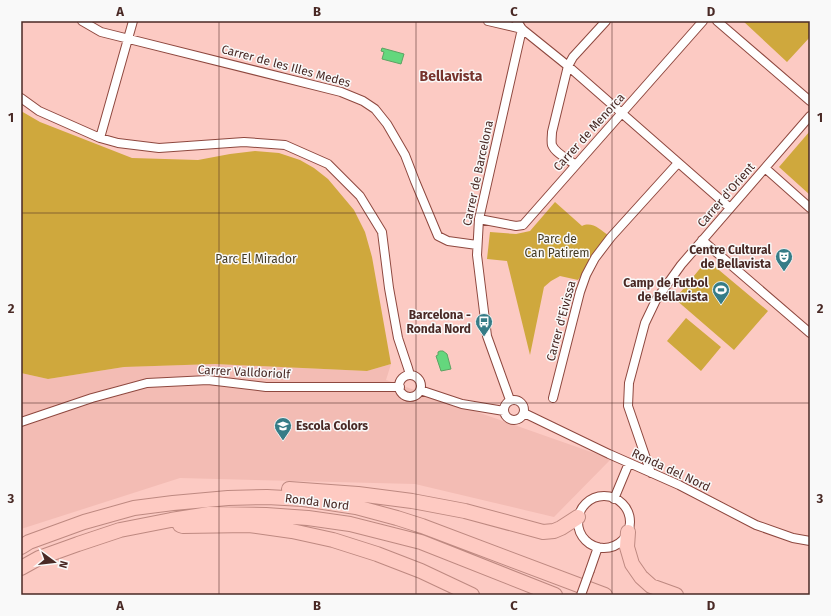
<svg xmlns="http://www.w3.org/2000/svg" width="831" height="616" font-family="'Fira Sans',sans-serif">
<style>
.built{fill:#f3bcb4}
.green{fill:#cfa83d}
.water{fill:#64d77d;stroke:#5ca363}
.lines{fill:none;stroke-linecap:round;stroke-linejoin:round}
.minor-casing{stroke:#8e483f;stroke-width:10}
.trunk-casing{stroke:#be8981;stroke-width:16}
.minor{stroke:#fff;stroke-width:8}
.trunk{stroke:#fecac2;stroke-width:14}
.minor-bridge-casing{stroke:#8e483f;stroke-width:10;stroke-linecap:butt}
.minor-bridge{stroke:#fff;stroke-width:8}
.grid{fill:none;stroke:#492925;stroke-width:1;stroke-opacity:0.55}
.labels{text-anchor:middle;stroke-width:3;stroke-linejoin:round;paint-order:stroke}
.street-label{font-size:12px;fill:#492925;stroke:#f9f9f9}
.park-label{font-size:12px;fill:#443b24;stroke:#f9f9f9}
.poi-label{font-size:12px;font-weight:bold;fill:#492925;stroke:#f9f9f9;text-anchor:end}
.quarter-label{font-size:14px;font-weight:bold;fill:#77332c;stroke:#f9f9f9}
.neatline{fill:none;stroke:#492925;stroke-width:1.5}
.grid-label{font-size:13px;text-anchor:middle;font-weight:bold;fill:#492925}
</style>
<rect width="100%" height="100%" fill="#fccac3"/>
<path class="built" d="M215,364L367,371L391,364L386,380L611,459L554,517L415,484L180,478L21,529V373L48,379L124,367Z"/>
<path class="green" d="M743,21H810V37L787,62Z
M21,111L40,122L132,158L198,160L230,154L255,151L279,153L300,160L314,168L328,179L354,210L365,232L372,257L391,364L367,371L215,364L124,367L48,379L21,373Z
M810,131V195L779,167Z
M555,202L582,226C592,221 601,230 609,236L578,280L560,276L551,281L544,287L530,355L507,261L487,259L490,232L516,234L530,231Z
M707,260L768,311L734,350L675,299Z
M686,318L721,347L701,371L667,341Z"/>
<path class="water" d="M382,48L404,54L401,64L382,59L384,52L381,51Z
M440,351H443L447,354L451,369L441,371L436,356L438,355V352Z"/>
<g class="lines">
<defs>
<path id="minor" d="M82,21L101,32L341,92L363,101L375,109L387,124L405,155L415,181L438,236L448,241L477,245
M488,21L522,29
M517,21L522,29L568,66L730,208
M717,21L810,101
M21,98L39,111L100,138L118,143L159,148L244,142L285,145L328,164L360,196L382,232L389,288L398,338L408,368L410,375
M100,138L133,21
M576,165C569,160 555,153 552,145C551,141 552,136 552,132L568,66L573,57L606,21
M765,168L810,208
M479,219L516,226L523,225L703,21
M702,240L810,333
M399 386a11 11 0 1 1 22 0a11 11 0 1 1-22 0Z
M420,390L462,404L504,411
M553,398L580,292L586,275L595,258L611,237L678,163
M504 410a10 10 0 1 1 20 0a10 10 0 1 1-20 0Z
M510,400L487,336L477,255L479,219L522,29
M524,413L609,454L679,485L756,525L793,538L810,541
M21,422L92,398L147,383L208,380L266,387H400
M651,473L628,406L629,383L645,323L656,300L681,265L810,116
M578 522a26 26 0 1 1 52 0a26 26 0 1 1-52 0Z
M614,499L629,463
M590,570L598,547"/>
<path id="trunk" d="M289,489L358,494L412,501L465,511L543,532L554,531L561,528L578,517
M180,525L183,526L249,525L292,531L333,540L377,554L421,571L472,595
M628,532L627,547L632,564L641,577L651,586L676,595
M21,547L29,542L84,522L134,508L173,503L228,498L267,497L303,499L356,507L397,518L422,526L605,595
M21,568L39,558L78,544L120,530L171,520L209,514L266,515L308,518L350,524L421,542L555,595"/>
</defs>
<use href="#minor" class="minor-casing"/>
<use href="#trunk" class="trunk-casing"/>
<use href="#minor" class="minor"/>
<use href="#trunk" class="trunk"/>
<defs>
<path id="minor-bridge" d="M581,595L590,570"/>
</defs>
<use href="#minor-bridge" class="minor-bridge-casing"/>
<use href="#minor-bridge" class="minor-bridge"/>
</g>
<path class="grid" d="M219,21V595M416,21V595M612,21V595M21,213H810M21,403H810"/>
<defs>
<symbol id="theatre-pin" viewBox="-11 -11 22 30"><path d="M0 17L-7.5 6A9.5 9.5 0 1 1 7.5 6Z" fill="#367c87" stroke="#f9f9f9"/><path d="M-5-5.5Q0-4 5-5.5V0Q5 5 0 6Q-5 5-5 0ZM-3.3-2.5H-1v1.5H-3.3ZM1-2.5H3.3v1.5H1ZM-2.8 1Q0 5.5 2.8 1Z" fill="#fff"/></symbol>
<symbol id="stadium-pin" viewBox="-11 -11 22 30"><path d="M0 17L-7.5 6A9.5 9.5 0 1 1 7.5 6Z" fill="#367c87" stroke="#f9f9f9"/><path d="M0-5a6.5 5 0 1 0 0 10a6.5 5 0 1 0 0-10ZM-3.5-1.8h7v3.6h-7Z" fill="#fff"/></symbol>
<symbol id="bus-pin" viewBox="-11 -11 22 30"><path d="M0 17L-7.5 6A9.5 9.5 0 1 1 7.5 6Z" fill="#367c87" stroke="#f9f9f9"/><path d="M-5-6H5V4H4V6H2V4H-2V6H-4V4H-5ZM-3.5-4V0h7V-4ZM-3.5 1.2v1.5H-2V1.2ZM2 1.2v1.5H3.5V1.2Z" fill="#fff"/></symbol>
<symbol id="school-pin" viewBox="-11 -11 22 30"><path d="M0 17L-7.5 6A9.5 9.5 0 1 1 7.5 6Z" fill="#367c87" stroke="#f9f9f9"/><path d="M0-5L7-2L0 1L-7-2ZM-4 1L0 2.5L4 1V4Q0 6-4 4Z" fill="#fff"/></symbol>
</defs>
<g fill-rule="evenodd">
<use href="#theatre-pin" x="774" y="247" width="20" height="27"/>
<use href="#stadium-pin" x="711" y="280" width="20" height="27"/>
<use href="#bus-pin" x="474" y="312" width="20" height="27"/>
<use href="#school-pin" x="273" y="416" width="20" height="27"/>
</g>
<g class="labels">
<g class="street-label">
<text transform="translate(286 66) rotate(15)" y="4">Carrer de les Illes Medes</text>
<text transform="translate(589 132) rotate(-48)" y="4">Carrer de Menorca</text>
<text transform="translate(478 173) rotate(-78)" y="4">Carrer de Barcelona</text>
<text transform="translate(726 195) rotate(-49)" y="4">Carrer d'Orient</text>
<text transform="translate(561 321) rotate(-75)" y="4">Carrer d'Eivissa</text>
<text transform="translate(244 372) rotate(3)" y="4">Carrer Valldoriolf</text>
<text transform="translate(671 470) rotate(25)" y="4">Ronda del Nord</text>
<text transform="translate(317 502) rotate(7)" y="4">Ronda Nord</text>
</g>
<g class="park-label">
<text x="557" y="243">Parc de<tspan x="557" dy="14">Can Patirem</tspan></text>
<text x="256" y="263">Parc El Mirador</text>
</g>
<g class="poi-label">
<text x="771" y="254">Centre Cultural<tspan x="771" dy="14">de Bellavista</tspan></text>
<text x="708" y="287">Camp de Futbol<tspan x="708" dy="14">de Bellavista</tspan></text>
<text x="471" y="319">Barcelona -<tspan x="471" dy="14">Ronda Nord</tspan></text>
<text x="296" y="430" text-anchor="start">Escola Colors</text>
</g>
<g class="quarter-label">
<text x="451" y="81">Bellavista</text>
</g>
</g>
<rect width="831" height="616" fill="none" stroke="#f9f9f9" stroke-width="44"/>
<g transform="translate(54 562) rotate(105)" stroke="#f9f9f9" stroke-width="3" paint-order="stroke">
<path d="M0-3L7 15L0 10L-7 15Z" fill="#492925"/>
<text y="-6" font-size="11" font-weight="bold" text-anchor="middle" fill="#492925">N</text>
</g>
<rect x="22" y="22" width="787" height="572" class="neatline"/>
<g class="grid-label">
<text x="120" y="16">A</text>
<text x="317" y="16">B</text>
<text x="514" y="16">C</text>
<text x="711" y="16">D</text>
<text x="11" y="122">1</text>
<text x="820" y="122">1</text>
<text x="11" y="313">2</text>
<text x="820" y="313">2</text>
<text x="11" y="503">3</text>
<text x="820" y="503">3</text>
<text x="120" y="610">A</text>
<text x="317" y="610">B</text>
<text x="514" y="610">C</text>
<text x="711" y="610">D</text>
</g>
</svg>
